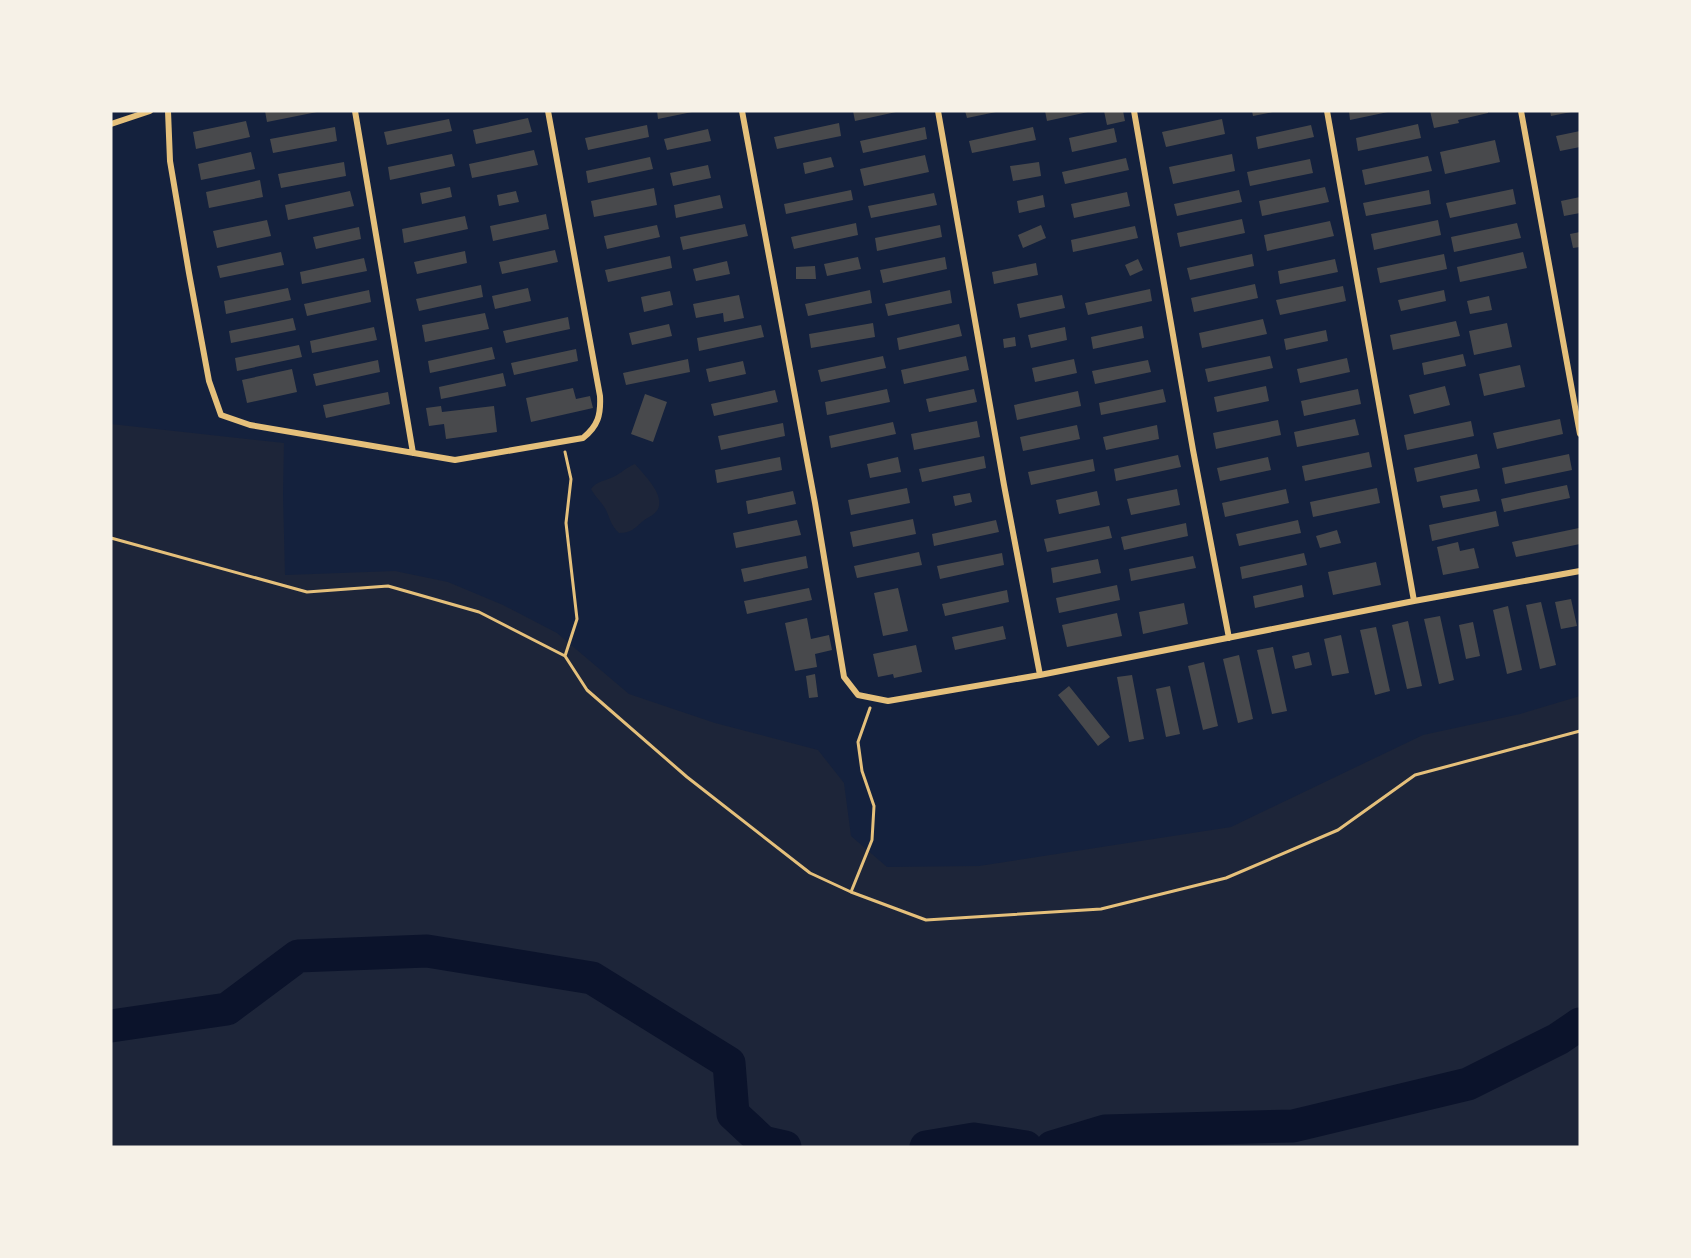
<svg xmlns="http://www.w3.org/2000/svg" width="1691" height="1258" font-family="'IBM Plex Sans',sans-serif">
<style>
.green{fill:#1d2539}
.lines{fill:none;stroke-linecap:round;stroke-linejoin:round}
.river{stroke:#0b132b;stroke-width:33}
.building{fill:#48494c}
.path{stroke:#e5c07b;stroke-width:3}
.minor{stroke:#e5c07b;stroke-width:6}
</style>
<rect width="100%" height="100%" fill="#14213d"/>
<path class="green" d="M111,424L284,443L283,494L285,575L395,571L448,582L503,605L557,633L629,694L715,723L818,750L844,783L851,836L887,867L979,866L1231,827L1423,735L1520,714L1580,696V1147H111Z
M635,464C643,474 665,494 658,509C655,515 648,517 643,521C634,529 631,533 619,533C611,526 610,518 606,510C602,502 595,497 591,489C597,481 605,481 613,477C622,473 625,468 635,464Z"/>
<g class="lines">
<path class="river" d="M111,1026L227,1009L298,956L427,951L592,978L729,1063L733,1114L763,1142L785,1147
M926,1147L974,1139L1026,1147
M1052,1147L1105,1131L1293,1126L1468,1084L1558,1039L1580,1024"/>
</g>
<path class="building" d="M265,111H317V112L267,122Z
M657,111H692V112L658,119Z
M853,111H896V112L855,121Z
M965,111H996V112L967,118Z
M1045,111H1088V112L1047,121Z
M1104,111H1123L1125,121L1107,125Z
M1252,111H1273V112L1253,116Z
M1349,111H1387L1388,112L1350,120Z
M1430,111H1488V113L1458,120L1459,123L1434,128Z
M1550,111H1571V112L1551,116Z
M528,118L532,132L476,144L473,130Z
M449,119L452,131L387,145L384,132Z
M1222,119L1225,134L1166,147L1162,132Z
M246,121L250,137L196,149L193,132Z
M839,123L841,136L777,149L774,137Z
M1418,124L1421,138L1358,151L1356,138Z
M647,125L649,137L588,150L585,138Z
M1311,125L1314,137L1258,149L1256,137Z
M335,127L337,141L273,153L270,139Z
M925,127L927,139L863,153L860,141Z
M1033,127L1036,140L972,153L969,141Z
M1114,128L1117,142L1072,152L1069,138Z
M708,129L711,141L667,150L664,139Z
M1580,131V147L1560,151L1556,136Z
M1495,140L1500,162L1445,174L1440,152Z
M534,150L538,165L472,178L469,164Z
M251,152L255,169L201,180L198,164Z
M452,154L455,166L390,180L388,167Z
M1232,154L1235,171L1173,184L1169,167Z
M925,155L929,172L864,186L860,169Z
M1428,156L1432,171L1365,185L1362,170Z
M650,157L653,169L588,183L586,171Z
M831,157L834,167L805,174L803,163Z
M1126,158L1129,170L1065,184L1062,172Z
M1310,159L1313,173L1250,186L1247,172Z
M344,162L346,176L281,188L278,174Z
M1039,162L1041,176L1013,181L1010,166Z
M708,165L711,178L673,186L670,173Z
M260,180L263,197L209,208L206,192Z
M450,187L452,197L422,204L420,193Z
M1325,187L1329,202L1262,216L1259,201Z
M654,188L657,205L594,217L591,201Z
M1513,189L1516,204L1450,218L1446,203Z
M851,190L853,200L786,214L784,204Z
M1239,190L1242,202L1177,216L1174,204Z
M1429,190L1431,204L1366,216L1363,203Z
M350,191L354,206L288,220L285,205Z
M516,191L519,202L499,206L497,195Z
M1127,192L1130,206L1074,218L1071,204Z
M934,193L937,205L871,218L868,206Z
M720,195L723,208L676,218L674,205Z
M1043,195L1045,207L1019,213L1017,201Z
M1580,197V213L1564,216L1561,201Z
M546,214L549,229L493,241L490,226Z
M465,216L468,229L404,243L402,229Z
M1242,219L1245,233L1180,247L1177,233Z
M267,220L271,236L217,248L213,231Z
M1438,220L1441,235L1374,250L1371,234Z
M1330,221L1334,236L1267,251L1264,235Z
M856,223L858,235L794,249L791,237Z
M1517,223L1521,238L1454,252L1451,237Z
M745,224L748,236L683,250L680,237Z
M657,225L660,237L607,249L604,236Z
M940,225L942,237L877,251L875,238Z
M1041,225L1046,238L1023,248L1018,235Z
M1135,226L1138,238L1073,252L1071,240Z
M359,227L361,239L316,249L313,237Z
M1580,232V247L1573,248L1570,234Z
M555,250L558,262L502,274L499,262Z
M465,251L467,263L417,274L414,262Z
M281,252L284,265L220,278L217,266Z
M1523,252L1527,268L1460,282L1457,267Z
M1252,254L1254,266L1190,280L1187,268Z
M1444,254L1447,269L1380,283L1377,268Z
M670,256L672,268L608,282L605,270Z
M858,257L861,269L827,276L824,264Z
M945,257L947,269L883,283L880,270Z
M364,258L367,271L302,284L300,272Z
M1138,259L1143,270L1130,276L1125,265Z
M1335,259L1338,272L1280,284L1278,271Z
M727,261L730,274L696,281L693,269Z
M1036,263L1038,275L994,284L992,272Z
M815,266L816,279H796V267Z
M1255,284L1258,298L1194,312L1191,298Z
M481,285L483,297L419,311L416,299Z
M1343,286L1346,301L1280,315L1276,300Z
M288,288L291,300L226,314L224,301Z
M528,288L531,301L495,309L492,296Z
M1150,289L1152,301L1088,315L1085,303Z
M369,290L371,302L307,316L304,304Z
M870,290L872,303L808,316L805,304Z
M950,290L952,303L888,316L885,304Z
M1444,290L1446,301L1401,311L1398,300Z
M670,291L673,305L644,312L641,297Z
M739,295L744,318L724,322L723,313L696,318L693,304Z
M1062,295L1065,308L1020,318L1017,304Z
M1489,296L1492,310L1470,314L1467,301Z
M485,313L489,329L425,342L422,325Z
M568,317L570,329L506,343L503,331Z
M293,318L296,330L231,343L229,331Z
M1263,319L1267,334L1202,348L1199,333Z
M1456,321L1460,336L1393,350L1390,335Z
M873,323L875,337L811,348L809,334Z
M1507,323L1512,347L1474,355L1469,331Z
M669,324L672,336L632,345L629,333Z
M959,324L962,336L899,350L897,338Z
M761,325L764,337L699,351L697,338Z
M1142,326L1144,338L1093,349L1091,337Z
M374,327L377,340L312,353L310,341Z
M1065,327L1067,340L1031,348L1028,335Z
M1326,330L1328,341L1286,350L1284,339Z
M1015,337L1016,346L1004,348L1003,339Z
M299,345L302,357L237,371L235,358Z
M492,347L495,359L430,373L428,361Z
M576,349L578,361L514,375L511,363Z
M1463,354L1466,366L1424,375L1422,363Z
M883,356L886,368L821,382L818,370Z
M966,356L969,370L904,384L901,370Z
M1270,356L1273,368L1208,382L1205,369Z
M1347,358L1350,372L1300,383L1297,369Z
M688,359L690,372L626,385L623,373Z
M1074,359L1077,373L1035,382L1032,368Z
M378,360L380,372L316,386L313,374Z
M1148,360L1151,372L1095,384L1092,371Z
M743,361L746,374L709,382L706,369Z
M1520,365L1525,387L1484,396L1479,374Z
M292,369L297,392L247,403L242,380Z
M503,373L506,386L441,399L439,387Z
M1266,386L1269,401L1217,412L1214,397Z
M1445,386L1450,405L1414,414L1409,395Z
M573,388L576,399L590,396L593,408L531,422L526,398Z
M887,389L890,402L827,415L825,402Z
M974,389L977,402L929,412L926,399Z
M1163,389L1166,402L1101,415L1099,403Z
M1358,389L1361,404L1304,416L1301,401Z
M775,390L778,402L714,416L711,404Z
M1078,391L1081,406L1017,420L1014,405Z
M388,392L390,404L326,418L323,405Z
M645,394L667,402L653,442L631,434Z
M441,406L442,412L494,406L497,432L446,439L444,424L429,426L426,408Z
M1355,419L1359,435L1297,447L1294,432Z
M1560,419L1563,434L1497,449L1493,433Z
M1278,420L1281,435L1216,449L1213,433Z
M977,421L980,437L914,450L911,434Z
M1471,421L1474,436L1407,450L1404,435Z
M893,422L896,434L831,448L829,436Z
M783,423L785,436L721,450L718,436Z
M1077,425L1080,439L1023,451L1020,437Z
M1157,425L1159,439L1106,450L1103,437Z
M1369,452L1372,467L1305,481L1302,466Z
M1477,454L1480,468L1417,482L1414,468Z
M1569,454L1572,470L1505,484L1502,468Z
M1178,455L1181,467L1116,481L1114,469Z
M984,456L986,468L922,482L919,469Z
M780,457L782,470L717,483L715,470Z
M898,457L901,472L870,478L867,464Z
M1268,457L1271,470L1220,481L1217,468Z
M1093,459L1095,471L1031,485L1028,472Z
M1567,485L1570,498L1504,512L1501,499Z
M907,488L910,503L851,515L848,500Z
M1377,488L1380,503L1313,517L1310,502Z
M1177,489L1180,505L1131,515L1127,499Z
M1286,489L1289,503L1225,517L1222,503Z
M1477,489L1480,501L1443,508L1440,496Z
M793,491L796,504L748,514L746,501Z
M1097,491L1100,505L1059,514L1056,500Z
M970,493L972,502L955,506L953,496Z
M1496,511L1499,526L1432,541L1429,525Z
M913,519L916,534L853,547L850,532Z
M797,520L801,535L736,548L733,533Z
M996,520L999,532L934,546L932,534Z
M1298,520L1301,533L1239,546L1236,534Z
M1186,523L1188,536L1124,550L1121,537Z
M1109,526L1112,538L1047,552L1044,539Z
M1579,528L1580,544L1516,557L1512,542Z
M1337,530L1341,543L1320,548L1316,536Z
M1458,542L1460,551L1474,548L1479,568L1443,575L1437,547Z
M919,552L922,565L857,578L854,566Z
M1002,553L1004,565L940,579L937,566Z
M1304,553L1307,565L1242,579L1240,567Z
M806,556L808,568L744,582L741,569Z
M1193,556L1196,568L1131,581L1129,569Z
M1098,559L1101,573L1053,583L1051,568Z
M1376,562L1381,585L1333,595L1328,572Z
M1117,585L1120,600L1059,613L1056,598Z
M1302,585L1304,597L1255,608L1253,596Z
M809,588L812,600L747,614L744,601Z
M898,588L908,631L883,636L874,593Z
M1007,590L1009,602L945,616L942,604Z
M1571,599L1577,626L1561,629L1555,602Z
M1541,602L1556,665L1540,669L1526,605Z
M1184,603L1188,624L1143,634L1139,612Z
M1508,606L1522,670L1507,674L1493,610Z
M1117,613L1122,636L1067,647L1062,625Z
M1440,616L1454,680L1439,684L1424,619Z
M807,618L811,639L829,635L832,650L815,654L817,667L795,671L785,623Z
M1408,621L1422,686L1407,689L1392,625Z
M1473,622L1480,656L1466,659L1459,625Z
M1003,626L1006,639L955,650L952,637Z
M1376,627L1390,691L1375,695L1360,630Z
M1341,635L1349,673L1332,676L1324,639Z
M916,645L922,672L894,678L893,674L878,677L873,654Z
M1273,647L1287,711L1272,714L1257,650Z
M1309,652L1312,665L1295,669L1292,656Z
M1239,655L1253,719L1238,723L1223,659Z
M1204,662L1218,726L1203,730L1188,666Z
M815,674L818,697L809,698L806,676Z
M1132,675L1144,739L1129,742L1117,677Z
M1069,686L1110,737L1098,746L1058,695Z
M1170,686L1180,734L1166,737L1156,689Z"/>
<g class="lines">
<path class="path" d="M565,452L571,479L566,523L577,619L565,656
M111,538L307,592L388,586L479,612L565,656L587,690L687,777L810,873L851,892L872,840L874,806L862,771L858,742L870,708
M851,892L926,920L1101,909L1226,878L1338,830L1415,775L1580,731"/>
<path class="minor" d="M168,111L170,161L189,273L209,381L221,415L250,425L455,460L583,438C598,426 601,415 600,396L548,111
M355,111L413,453
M742,111L815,503L844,677L858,695L888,701L1040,675L1414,601L1580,571
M938,111L1004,485L1040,675
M1134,111L1193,450L1229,638
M1327,111L1414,601
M1521,111L1580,434
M111,124L150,111"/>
</g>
<rect width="1691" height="1258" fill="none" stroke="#f6f1e7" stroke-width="225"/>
</svg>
